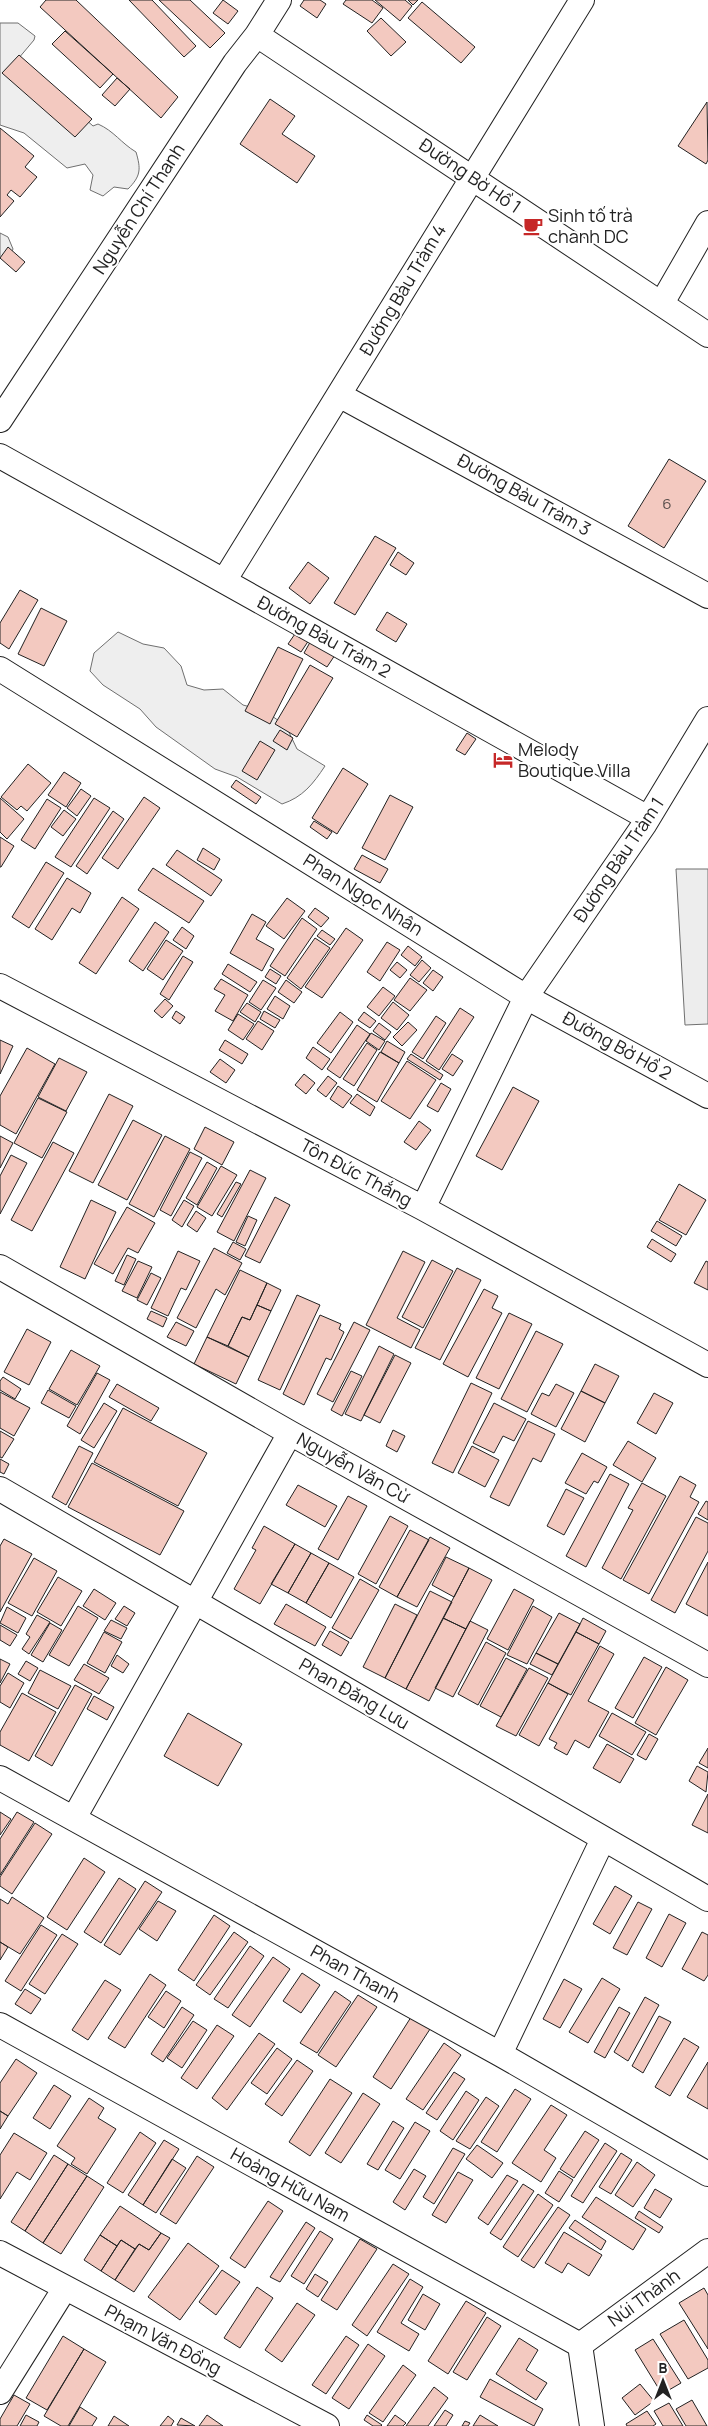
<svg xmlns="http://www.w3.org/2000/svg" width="708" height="2426" font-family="Manrope,sans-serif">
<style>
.green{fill:#eee;stroke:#6f6f6f}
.parking{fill:#ededed;stroke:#6f6f6f}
.building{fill:#f3c9c0;stroke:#222}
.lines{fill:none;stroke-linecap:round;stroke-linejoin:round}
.minor-casing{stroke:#222;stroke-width:26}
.minor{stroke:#fff;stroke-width:24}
.labels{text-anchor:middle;stroke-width:4;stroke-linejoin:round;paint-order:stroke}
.number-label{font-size:15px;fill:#564c4a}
.street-label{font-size:18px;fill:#222;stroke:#fff}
.poi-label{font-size:18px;fill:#222;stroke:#fff;text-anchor:start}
</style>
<rect width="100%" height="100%" fill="#fff"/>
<path class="green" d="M0,23H18L35,36L34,40L18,59L93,126L98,124C114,131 121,143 136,152C141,169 141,176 128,189L114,187L103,196L90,190L93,175L85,164L67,168L24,133L0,125Z
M0,233L8,237L13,249L9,258H0Z
M118,632L143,644L164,648L181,666L187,685L204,690L223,689L243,705L265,711L286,726L297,749L325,766C313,784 303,797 282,804L237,777L215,769L156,727L140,709L103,685L90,671L94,653Z"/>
<path class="parking" d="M676,869H708V1024L685,1025Z"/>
<path class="building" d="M46,0H76L178,97L161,118L40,7Z
M129,0H152L196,46L184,57Z
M159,0H190L225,33L210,48Z
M223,0L238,11L228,24L213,13Z
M304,0H320L326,4L317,18L300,6Z
M346,0H372L383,8L372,23L343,4Z
M375,0H405L412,6L400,21Z
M408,0H418L413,5Z
M422,2L475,47L461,63L408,18Z
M381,18L406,42L391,56L367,31Z
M65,31L113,74L100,88L52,44Z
M19,55L92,119L75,137L2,73Z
M117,78L130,89L115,106L102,95Z
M270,99L295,116L282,134L315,156L297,183L240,144Z
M707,102L708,160L706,164L678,146Z
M0,128L34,156L25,167L37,177L20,197L11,190L7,195L14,201L0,217Z
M8,247L25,262L16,272L0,258Z
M669,459L706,481L664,548L628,526Z
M375,536L396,548L355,615L334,603Z
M398,552L414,563L406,575L390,565Z
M308,562L329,578L310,604L289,588Z
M20,590L38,600L9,649L0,643V623Z
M41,608L67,621L44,666L18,654Z
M387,612L407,624L396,642L376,630Z
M297,631L309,640L301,652L288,644Z
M313,637L337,652L327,667L304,653Z
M278,647L303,659L270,724L245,711Z
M310,665L333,678L297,737L275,724Z
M280,730L293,738L287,750L273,741Z
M467,733L476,739L465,755L456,750Z
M260,741L275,750L257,780L242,771Z
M28,764L51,783L27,811L21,806L17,810L1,797Z
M343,768L368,784L337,834L312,818Z
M64,772L81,783L66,807L48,795Z
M236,780L261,797L256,804L231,787Z
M81,789L91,796L77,816L67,808Z
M390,795L413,807L385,860L362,848Z
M144,797L160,808L118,869L102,858Z
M0,798L24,819L7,839L0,832Z
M94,798L110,808L71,867L55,857Z
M47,799L61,808L35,849L21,840Z
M64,810L76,819L63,836L51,827Z
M113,811L124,819L87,874L76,866Z
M314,821L332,832L327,839L310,827Z
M0,837L14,846L1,867H0Z
M203,848L220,859L214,870L197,860Z
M177,850L222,880L211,896L166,865Z
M362,855L388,869L380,883L354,869Z
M46,862L64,873L29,928L12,917Z
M153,868L204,901L189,923L138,890Z
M67,878L91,893L80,913L72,908L52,940L35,929Z
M122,897L139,909L96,974L79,963Z
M287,898L305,911L284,939L266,926Z
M315,908L329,918L321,927L308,917Z
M252,914L266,922L256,939L274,949L262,971L230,953Z
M302,918L317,929L285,976L270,966Z
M155,922L169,932L143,971L129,961Z
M182,927L194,936L186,949L173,940Z
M346,928L363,940L322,998L305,987Z
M322,930L335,939L330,945L317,936Z
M315,938L330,948L301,989L287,978Z
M166,940L183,951L163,980L147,969Z
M387,942L400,950L380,981L367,972Z
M408,946L422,957L415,966L401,955Z
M183,956L193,962L169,1000L160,994Z
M422,960L431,968L419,982L410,975Z
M397,962L407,970L400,978L390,970Z
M228,964L257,982L250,992L222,974Z
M270,969L281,976L276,984L265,977Z
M433,970L443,977L433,991L423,983Z
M410,978L427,990L410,1011L394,1000Z
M221,979L248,995L233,1021L215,1011L225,995L214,989Z
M263,980L276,988L261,1010L249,1002Z
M286,980L302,992L294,1003L278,992Z
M383,987L395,996L379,1016L367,1007Z
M275,996L290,1006L283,1019L267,1009Z
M165,999L173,1006L162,1018L154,1011Z
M393,1002L409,1015L397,1030L381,1018Z
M247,1003L261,1012L255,1022L240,1012Z
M460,1008L474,1017L439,1070L426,1061Z
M176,1011L185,1017L180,1024L172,1018Z
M264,1011L280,1020L275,1028L260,1019Z
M340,1012L353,1022L331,1053L317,1043Z
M364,1012L376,1021L370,1028L358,1020Z
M238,1014L254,1024L243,1040L228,1030Z
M436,1016L446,1023L423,1059L412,1052Z
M258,1021L274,1031L262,1050L246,1039Z
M408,1022L417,1030L402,1046L393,1037Z
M379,1023L391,1032L385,1040L373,1031Z
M357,1025L370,1034L340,1078L327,1069Z
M371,1033L385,1041L379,1050L366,1041Z
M0,1040L13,1046L0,1074Z
M225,1040L248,1054L242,1064L219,1050Z
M387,1041L405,1052L399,1063L381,1052Z
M367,1043L377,1050L354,1086L343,1079Z
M313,1047L330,1059L322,1070L306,1058Z
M27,1048L55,1064L16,1134L0,1125V1096Z
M380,1052L399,1063L377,1102L357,1090Z
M411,1054L443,1075L440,1080L407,1059Z
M452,1054L463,1061L453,1076L442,1069Z
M59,1058L87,1072L66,1111L38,1097Z
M220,1059L235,1070L226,1083L210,1072Z
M407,1061L436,1080L410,1119L381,1101Z
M304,1074L315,1083L306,1094L295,1085Z
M328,1076L337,1083L326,1097L317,1090Z
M441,1083L451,1089L438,1112L427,1106Z
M338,1086L352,1096L343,1108L330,1099Z
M513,1087L539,1101L502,1170L476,1156Z
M109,1094L133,1106L93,1183L69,1171Z
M357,1094L375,1107L370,1116L350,1103Z
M38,1098L67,1112L42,1158L14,1143Z
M133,1120L162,1135L127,1200L98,1185Z
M419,1121L431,1130L416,1150L404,1142Z
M205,1127L234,1142L222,1165L194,1149Z
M0,1136L13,1143L0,1168Z
M165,1136L190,1149L154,1217L129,1204Z
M53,1142L74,1153L32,1231L11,1220Z
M190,1152L202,1158L171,1216L160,1210Z
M11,1155L27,1163L0,1214V1176Z
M207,1162L217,1168L197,1205L186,1198Z
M221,1166L237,1175L212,1216L197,1207Z
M250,1170L266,1178L234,1241L217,1232Z
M236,1182L241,1184L222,1217L217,1214Z
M679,1184L706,1200L686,1235L659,1220Z
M275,1197L290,1205L260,1263L245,1256Z
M91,1200L116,1212L85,1279L60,1267Z
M184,1200L194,1206L182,1227L172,1220Z
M127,1207L155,1223L138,1253L128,1248L113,1274L94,1264Z
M196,1211L206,1218L197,1232L187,1225Z
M248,1216L257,1220L245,1246L236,1242Z
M657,1221L682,1236L676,1246L651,1231Z
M652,1239L676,1254L671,1262L647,1247Z
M233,1242L246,1249L240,1260L227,1253Z
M214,1248L242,1263L225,1295L216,1289L196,1328L177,1318Z
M178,1251L200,1261L186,1290L181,1288L168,1316L151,1308Z
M403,1251L425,1262L397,1318L420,1330L411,1348L366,1325Z
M127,1255L136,1259L124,1285L115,1281Z
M432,1260L453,1271L423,1328L402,1317Z
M138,1261L152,1267L137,1298L122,1291Z
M706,1261L708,1262V1290L694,1283Z
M457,1268L481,1280L440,1360L415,1348Z
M240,1270L267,1283L250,1320L242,1317L228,1346L207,1337Z
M151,1273L161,1278L147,1305L137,1300Z
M267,1283L281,1290L271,1311L257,1305Z
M484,1289L498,1296L492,1308L502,1313L468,1377L443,1364Z
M297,1295L320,1305L280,1390L258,1380Z
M257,1305L271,1311L249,1357L228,1346L242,1317L250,1320Z
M151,1311L167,1318L163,1327L147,1319Z
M509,1313L532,1324L499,1389L476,1378Z
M320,1315L341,1324L339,1329L344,1332L331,1360L326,1358L304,1405L283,1394Z
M176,1322L194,1331L186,1346L167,1337Z
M354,1322L370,1330L333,1402L317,1394Z
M27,1329L51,1342L29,1385L4,1372Z
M536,1331L563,1344L527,1412L501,1399Z
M207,1337L249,1357L236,1384L194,1364Z
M379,1346L394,1354L361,1421L345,1414Z
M71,1350L100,1366L77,1405L49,1389Z
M395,1355L411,1363L380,1423L364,1415Z
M595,1364L619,1376L605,1403L581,1391Z
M351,1371L362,1376L342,1416L331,1410Z
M97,1373L110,1380L80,1434L67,1426Z
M3,1377L21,1389L15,1399L0,1390V1381Z
M471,1383L492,1393L453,1473L432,1463Z
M117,1384L159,1408L151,1421L109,1397Z
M556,1384L574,1393L556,1427L531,1414L542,1393L549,1396Z
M48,1390L76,1406L69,1418L41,1403Z
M581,1391L605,1403L585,1442L561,1429Z
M0,1392L30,1408L14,1436L0,1428Z
M654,1393L673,1403L656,1434L637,1423Z
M104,1403L117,1411L94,1448L81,1440Z
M494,1403L526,1419L514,1441L503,1436L494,1453L473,1443Z
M123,1408L207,1453L178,1506L94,1462Z
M528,1421L555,1434L541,1462L533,1458L509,1506L490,1497Z
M393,1430L405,1436L397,1452L386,1446Z
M0,1431L14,1439L2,1458L0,1457Z
M628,1441L656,1458L642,1482L613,1465Z
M79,1446L93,1453L66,1505L52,1497Z
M472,1446L499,1460L485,1487L458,1473Z
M582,1453L607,1467L598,1483L594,1481L586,1494L565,1483Z
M0,1459L9,1464L4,1474L0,1472Z
M92,1463L184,1511L160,1555L68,1507Z
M610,1474L629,1484L586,1567L566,1556Z
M680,1476L696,1485L690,1497L699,1502L649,1594L623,1580Z
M642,1483L666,1496L621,1579L602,1568L633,1510L628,1508Z
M298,1485L337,1506L325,1527L286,1505Z
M566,1489L584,1498L564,1535L547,1526Z
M348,1496L367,1506L338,1560L318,1549Z
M706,1501L708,1502V1520L698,1514Z
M390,1516L408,1526L376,1584L358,1574Z
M696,1517L708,1523V1551L675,1613L651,1600Z
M264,1526L295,1544L260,1604L234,1589L256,1550L252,1548Z
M410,1530L429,1540L397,1597L379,1587Z
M430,1537L450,1548L417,1607L397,1597Z
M4,1539L32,1554L0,1612V1546Z
M295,1544L311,1553L288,1593L271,1584Z
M311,1553L329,1563L306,1603L288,1593Z
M446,1557L469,1568L454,1597L432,1585Z
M34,1558L57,1571L32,1616L8,1603Z
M708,1562V1616L686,1604Z
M329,1563L354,1577L331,1618L306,1603Z
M469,1568L492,1580L466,1629L443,1618Z
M58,1577L82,1591L61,1626L37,1612Z
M360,1579L379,1590L351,1639L332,1628Z
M94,1589L116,1603L105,1620L83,1606Z
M514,1589L534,1600L508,1650L487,1639Z
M430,1591L452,1602L406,1689L385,1678Z
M286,1604L326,1627L315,1646L274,1624Z
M395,1604L417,1615L385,1678L363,1667Z
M78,1606L98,1618L69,1666L49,1655Z
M124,1606L135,1613L127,1626L115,1619Z
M533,1606L552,1617L527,1664L507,1655Z
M7,1607L26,1618L18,1633L0,1623Z
M559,1613L580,1624L558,1664L536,1653Z
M37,1615L50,1622L29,1654L22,1649L30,1637L26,1634Z
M443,1618L466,1629L429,1701L406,1689Z
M583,1618L606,1631L599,1644L576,1632Z
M111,1620L127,1628L121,1639L104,1631Z
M470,1621L488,1630L453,1697L435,1688Z
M50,1623L62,1630L43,1662L31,1655Z
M0,1625L17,1635L10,1646L0,1640Z
M330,1631L349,1642L341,1656L322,1645Z
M104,1632L122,1642L105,1673L87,1663Z
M576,1632L599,1644L571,1695L548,1683Z
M486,1642L506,1653L478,1705L458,1694Z
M600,1646L614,1654L588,1701L609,1712L589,1748L575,1740L567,1755L554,1748L557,1743L549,1739Z
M536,1653L558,1664L552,1675L530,1664Z
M117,1655L129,1664L123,1673L111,1666Z
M644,1657L662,1667L633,1718L615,1708Z
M506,1658L527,1669L501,1717L480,1706Z
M0,1659L10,1664L0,1683Z
M26,1661L38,1668L30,1681L18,1674Z
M84,1664L109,1678L99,1694L74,1680Z
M666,1667L688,1680L656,1735L635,1723Z
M529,1668L548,1678L516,1736L496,1726Z
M40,1670L71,1686L58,1709L28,1693Z
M8,1673L24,1683L10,1708L0,1702V1686Z
M548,1683L568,1694L539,1746L519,1735Z
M75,1685L92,1694L52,1766L35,1756Z
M22,1693L56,1712L29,1761L0,1745V1732Z
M94,1696L114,1707L107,1720L87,1709Z
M188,1713L242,1744L218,1786L164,1756Z
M612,1713L646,1732L632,1755L599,1736Z
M649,1734L658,1739L646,1760L637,1755Z
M607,1744L634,1759L620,1783L593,1768Z
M708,1748V1768L699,1763Z
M697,1766L708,1772L706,1792L689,1781Z
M708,1794V1833L692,1825Z
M0,1812L11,1819L0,1835Z
M17,1812L34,1822L0,1875V1839Z
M35,1823L52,1834L12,1894L0,1886V1877Z
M84,1858L105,1872L67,1930L47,1917Z
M119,1878L136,1889L101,1943L84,1932Z
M145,1881L162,1892L120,1955L104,1945Z
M615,1886L632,1896L610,1934L593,1924Z
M12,1897L44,1918L20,1954L0,1942V1899L8,1904Z
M158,1901L176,1911L157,1941L139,1929Z
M638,1902L652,1909L627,1955L613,1948Z
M669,1914L686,1923L662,1967L646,1958Z
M214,1915L230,1926L194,1981L178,1970Z
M41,1925L57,1935L21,1991L5,1981Z
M234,1932L248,1942L210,1995L196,1985Z
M702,1932L708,1935V1975L704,1981L682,1969Z
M62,1934L78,1944L45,1994L29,1984Z
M0,1942L8,1947L0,1960Z
M250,1946L264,1956L228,2008L214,1999Z
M273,1957L290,1969L250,2027L232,2015Z
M302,1973L320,1985L301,2013L283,2001Z
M150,1974L166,1985L125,2048L108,2038Z
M602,1978L620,1989L588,2043L569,2032Z
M564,1979L582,1989L560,2028L543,2019Z
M105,1980L121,1990L88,2040L72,2030Z
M25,1989L41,1999L31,2014L15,2004Z
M166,1991L181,2001L164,2028L148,2017Z
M335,1991L351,2002L317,2053L300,2043Z
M358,1995L377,2007L336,2067L318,2055Z
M645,1997L659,2005L628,2061L614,2052Z
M182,2007L194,2015L163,2062L151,2054Z
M619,2007L630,2013L605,2058L594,2052Z
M413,2014L432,2026L391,2089L373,2077Z
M659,2016L671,2022L643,2073L632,2066Z
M193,2021L207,2030L182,2068L167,2058Z
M217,2025L234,2036L197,2089L181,2078Z
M259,2033L275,2044L227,2110L212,2098Z
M684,2038L699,2047L670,2096L655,2087Z
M444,2043L461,2055L423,2110L406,2099Z
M277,2048L292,2059L267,2094L251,2083Z
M16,2059L37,2073L8,2116L0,2111V2083Z
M297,2060L313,2071L282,2116L265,2104Z
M708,2062V2109L687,2097Z
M454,2072L465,2079L437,2120L426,2113Z
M330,2079L352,2093L310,2156L289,2142Z
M54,2085L71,2096L50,2129L33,2118Z
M515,2089L531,2099L497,2152L481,2142Z
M466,2091L479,2100L453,2140L440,2131Z
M363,2093L380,2104L341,2163L325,2153Z
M486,2097L499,2106L470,2149L456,2141Z
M89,2098L104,2108L98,2118L116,2129L87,2174L71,2164L75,2158L57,2146Z
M551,2105L567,2115L544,2150L556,2158L541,2182L512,2163Z
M0,2111L8,2116L0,2129Z
M393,2121L404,2128L378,2170L367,2164Z
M415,2122L430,2131L400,2179L385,2170Z
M585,2131L599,2140L574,2178L560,2169Z
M140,2132L156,2143L123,2193L107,2183Z
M14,2133L47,2153L30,2180L17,2172L0,2199V2155Z
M164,2140L179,2149L143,2205L128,2195Z
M605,2143L617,2151L583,2203L571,2196Z
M477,2145L503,2163L492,2178L466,2159Z
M453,2148L465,2154L434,2204L423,2197Z
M621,2153L632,2160L611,2194L599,2187Z
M54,2155L68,2164L25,2231L11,2222Z
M197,2156L214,2167L176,2224L160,2214Z
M172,2159L186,2168L156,2213L143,2205Z
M637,2162L655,2175L633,2207L615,2195Z
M68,2164L87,2176L43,2243L25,2231Z
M414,2169L426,2176L405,2210L393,2202Z
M559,2171L573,2180L559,2202L545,2193Z
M458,2172L473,2180L446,2223L432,2215Z
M507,2175L518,2181L488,2225L478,2218Z
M87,2176L104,2187L61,2254L43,2243Z
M523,2184L534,2191L501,2240L490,2233Z
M655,2189L672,2199L660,2218L644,2208Z
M538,2194L553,2205L518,2257L503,2247Z
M596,2197L646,2229L633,2250L582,2217Z
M268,2201L283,2211L245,2268L230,2258Z
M120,2206L161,2233L149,2250L139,2244L135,2249L121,2240L117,2246L100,2235Z
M558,2207L570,2215L534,2268L521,2260Z
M639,2211L663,2227L659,2233L635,2218Z
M575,2220L606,2241L601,2250L569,2228Z
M306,2222L315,2228L280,2282L270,2277Z
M320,2231L333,2239L304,2284L291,2276Z
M564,2232L602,2255L589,2276L568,2263L562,2273L545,2263Z
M161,2233L170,2238L134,2292L115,2280L139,2244L149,2250Z
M100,2235L117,2246L101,2271L84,2260Z
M360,2239L377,2249L337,2310L321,2300Z
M121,2240L135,2249L115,2280L101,2271Z
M188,2243L219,2266L180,2320L148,2297Z
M393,2264L409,2274L367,2336L352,2325Z
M222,2270L240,2282L216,2315L199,2302Z
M315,2274L328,2282L318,2297L306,2289Z
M410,2279L423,2287L401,2323L419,2334L409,2351L377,2332Z
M257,2287L273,2298L240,2348L224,2338Z
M704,2288L708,2295V2349L679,2303Z
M423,2294L440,2304L425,2330L408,2320Z
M466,2301L486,2313L448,2374L428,2361Z
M297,2303L315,2315L282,2362L265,2350Z
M487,2317L501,2326L467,2380L453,2372Z
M684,2320L708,2360V2368L688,2379L660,2334Z
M63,2336L84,2349L47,2410L26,2398Z
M346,2336L359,2345L326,2394L312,2385Z
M519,2338L538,2350L526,2370L547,2383L536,2400L496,2374Z
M653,2339L681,2383L662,2394L635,2350Z
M368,2344L385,2356L349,2409L332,2398Z
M84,2349L106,2362L68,2426H61L44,2416Z
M403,2365L416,2375L383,2422L369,2413Z
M490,2379L543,2409L534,2426L480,2397Z
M640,2384L654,2401L635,2415L622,2398Z
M434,2387L448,2398L428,2426H406Z
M14,2395L30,2404L17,2426H0V2419Z
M692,2400L707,2426H686L676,2409Z
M669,2403L683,2426H663L654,2411Z
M80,2407L97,2418L92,2426H69Z
M445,2410L453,2415L446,2426H434Z
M647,2411L656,2424L653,2426H627L626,2424Z
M26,2415L39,2422L37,2426H20Z
M207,2415L223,2426H199Z
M367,2415L382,2425L381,2426H373L364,2420Z
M395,2415L406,2423L403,2426H387Z
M480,2415L498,2426H473Z
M114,2416L129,2426H108Z
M168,2416L174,2421L171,2426H160Z
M181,2418L195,2426L177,2425Z
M465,2421L470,2423L468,2426H462Z"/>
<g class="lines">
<defs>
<path id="minor" d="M257,35L708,335
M662,303L708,223
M339,395L708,596
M0,420L235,63L257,35L279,0
M0,456L648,818
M224,581L582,0
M0,669L526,997L708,1096
M0,986L423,1208L708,1365
M423,1208L526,997L644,825L708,719
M0,1267L290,1433L708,1665
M0,1489L708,1899
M0,1778L500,2054L708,2174
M74,1818L290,1433
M0,2025L580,2345
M500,2054L603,1839
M0,2253L327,2426
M580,2345L708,2251
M580,2345L592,2426
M0,2392L65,2288"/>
</defs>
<use href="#minor" class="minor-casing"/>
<use href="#minor" class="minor"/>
</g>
<defs>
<symbol id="cafe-bare" viewBox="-9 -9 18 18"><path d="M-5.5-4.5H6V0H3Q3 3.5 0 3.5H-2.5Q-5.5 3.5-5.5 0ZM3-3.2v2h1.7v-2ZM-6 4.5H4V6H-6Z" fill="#c62828" stroke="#fff" stroke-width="2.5" paint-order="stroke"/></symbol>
<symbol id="hotel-bare" viewBox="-9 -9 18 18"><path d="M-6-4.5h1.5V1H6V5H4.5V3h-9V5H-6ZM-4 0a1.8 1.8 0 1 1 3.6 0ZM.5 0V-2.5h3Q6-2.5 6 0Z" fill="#c62828" stroke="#fff" stroke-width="2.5" paint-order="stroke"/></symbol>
</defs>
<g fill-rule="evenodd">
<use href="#cafe-bare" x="519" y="212" width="28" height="28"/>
<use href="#hotel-bare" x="489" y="746" width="28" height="28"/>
</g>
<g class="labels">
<g class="number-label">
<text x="667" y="509">6</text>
</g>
<g class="street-label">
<text transform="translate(470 176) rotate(34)" y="6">Đường Bờ Hồ 1</text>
<text transform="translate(139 209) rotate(-57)" y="6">Nguyễn Chí Thanh</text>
<text transform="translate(403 290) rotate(-59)" y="6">Đường Bàu Tràm 4</text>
<text transform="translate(524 495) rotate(29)" y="6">Đường Bàu Tràm 3</text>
<text transform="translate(324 637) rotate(29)" y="6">Đường Bàu Tràm 2</text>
<text transform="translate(619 860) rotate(-56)" y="6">Đường Bàu Tràm 1</text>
<text transform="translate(363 895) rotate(32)" y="6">Phan Ngọc Nhân</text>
<text transform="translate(617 1046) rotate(29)" y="6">Đường Bờ Hồ 2</text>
<text transform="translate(356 1173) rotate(28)" y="6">Tôn Đức Thắng</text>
<text transform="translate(353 1468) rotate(29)" y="6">Nguyễn Văn Cừ</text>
<text transform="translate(354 1694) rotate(30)" y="6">Phan Đăng Lưu</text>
<text transform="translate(355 1974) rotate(29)" y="6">Phan Thanh</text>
<text transform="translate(290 2185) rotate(29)" y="6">Hoàng Hữu Nam</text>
<text transform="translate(644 2298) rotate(-36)" y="6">Núi Thành</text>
<text transform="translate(163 2340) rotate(28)" y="6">Phạm Văn Đồng</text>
</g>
<g class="poi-label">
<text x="548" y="222">Sinh tố trà<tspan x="548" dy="21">chanh DC</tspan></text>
<text x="518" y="756">Melody<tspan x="518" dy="21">Boutique Villa</tspan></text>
</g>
</g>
<g transform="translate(663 2381)" stroke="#ffffff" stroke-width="4" paint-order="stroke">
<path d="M0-4L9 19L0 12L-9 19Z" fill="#222222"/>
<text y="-8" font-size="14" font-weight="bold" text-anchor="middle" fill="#222222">B</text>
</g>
</svg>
